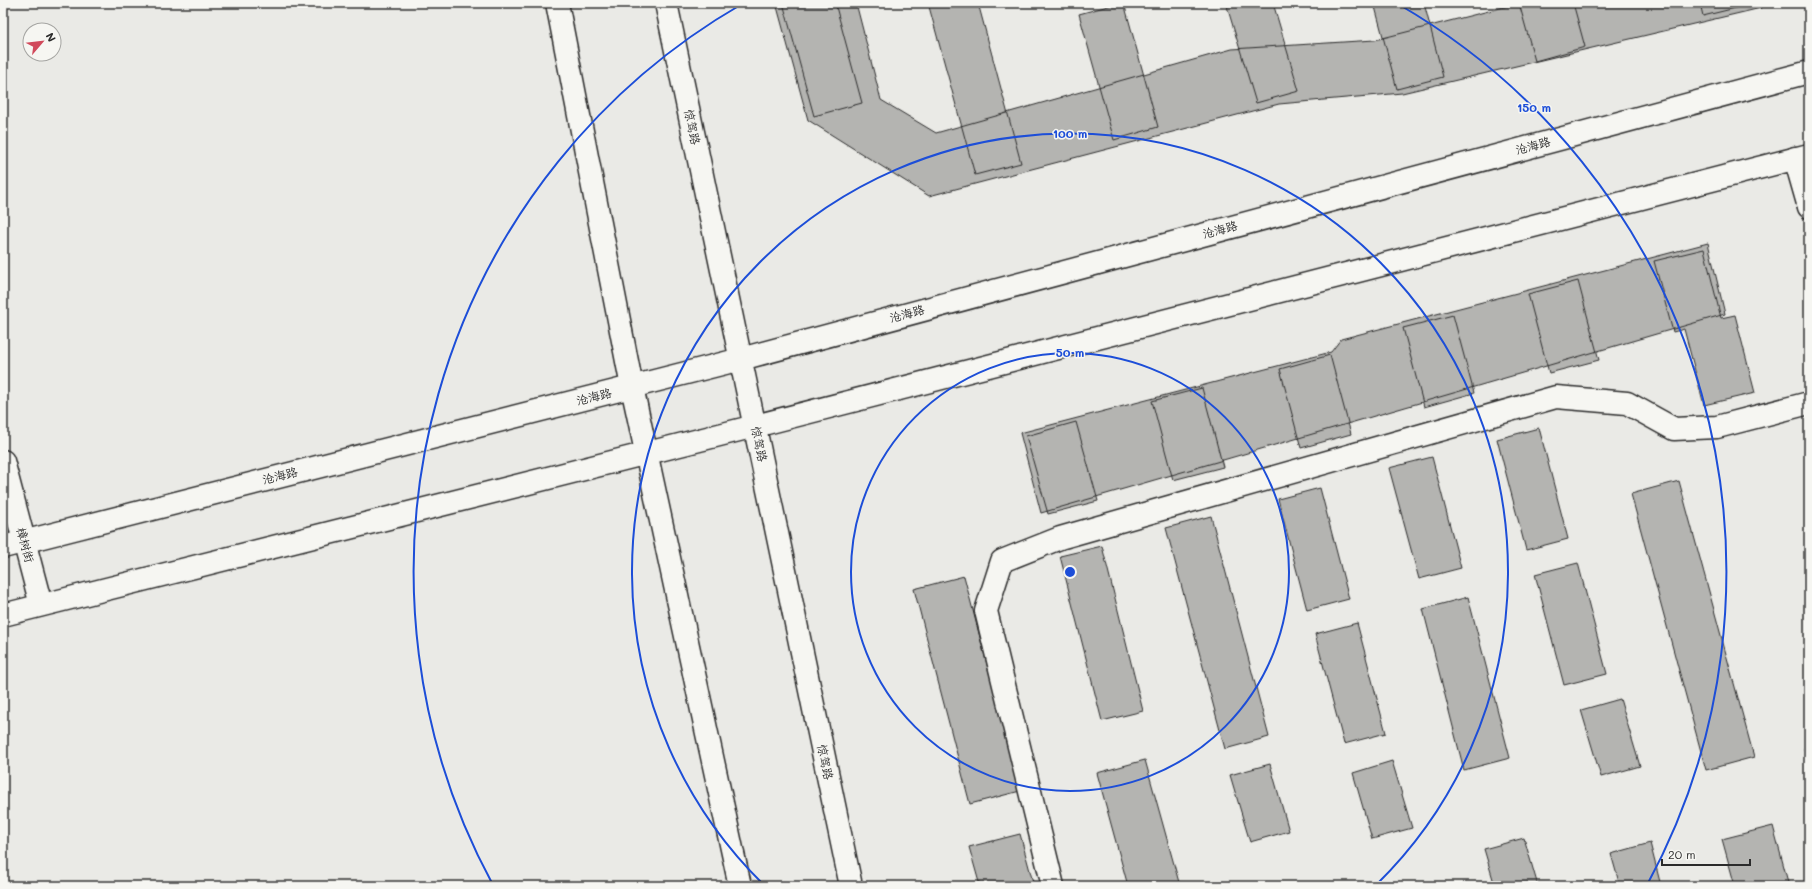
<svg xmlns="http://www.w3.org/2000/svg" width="1812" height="889" font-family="Mali,'LXGW WenKai TC',sans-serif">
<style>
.building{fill:#b4b4b1;stroke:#2b2b2b}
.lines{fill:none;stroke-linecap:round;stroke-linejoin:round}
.minor-casing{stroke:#2b2b2b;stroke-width:25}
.major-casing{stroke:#2b2b2b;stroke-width:25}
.minor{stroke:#f6f6f2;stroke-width:22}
.major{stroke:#f6f6f2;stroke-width:22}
.ring{fill:none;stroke:#1d4ed8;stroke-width:2}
.labels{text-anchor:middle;stroke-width:3;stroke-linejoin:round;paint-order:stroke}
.street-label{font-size:12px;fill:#2b2b2b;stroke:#f6f6f2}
.centre{fill:#1d4ed8;stroke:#f6f6f2;stroke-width:2}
.ring-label{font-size:12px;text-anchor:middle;font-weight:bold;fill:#1d4ed8;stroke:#f6f6f2;stroke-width:3;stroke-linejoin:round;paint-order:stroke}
</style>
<rect width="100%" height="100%" fill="#eaeae6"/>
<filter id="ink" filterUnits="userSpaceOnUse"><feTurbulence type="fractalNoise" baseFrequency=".025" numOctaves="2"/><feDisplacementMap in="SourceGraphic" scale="8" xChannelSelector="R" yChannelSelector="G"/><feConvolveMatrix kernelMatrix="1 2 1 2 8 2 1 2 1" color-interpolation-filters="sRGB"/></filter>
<g filter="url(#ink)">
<path class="building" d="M776,3H856L881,100L936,133L1232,49L1375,40L1520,3H1759L1761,8L1402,93L1279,104L929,196L808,120Z
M783,3H835L862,103L814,116Z
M928,3H978L1021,163L975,175Z
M1119,3H1124L1158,127L1114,140L1079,14Z
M1226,3H1273L1299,91L1256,103Z
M1374,3H1424L1443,77L1397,89Z
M1519,3H1573L1585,47L1535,61Z
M1700,3H1752V4L1703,16Z
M1708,243L1725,314L1041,513L1020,433L1331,352L1341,339Z
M1704,249L1721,318L1735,315L1755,393L1704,405L1684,329L1673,332L1654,261Z
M1578,281L1599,360L1549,373L1528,294Z
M1453,315L1474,393L1424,407L1403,328Z
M1330,355L1351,434L1301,448L1280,369Z
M1202,388L1223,467L1173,480L1152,401Z
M1076,422L1098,501L1048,514L1026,436Z
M1539,428L1568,539L1526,550L1497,439Z
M1432,457L1461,568L1419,579L1389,468Z
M1679,481L1754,757L1706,770L1631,494Z
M1320,488L1349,599L1307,610L1278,499Z
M1211,516L1269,737L1225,749L1166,528Z
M1102,546L1143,711L1102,721L1060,556Z
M1578,563L1607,674L1564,685L1535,574Z
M964,576L1020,791L970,804L914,589Z
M1468,597L1510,758L1464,770L1423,609Z
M1357,623L1386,733L1344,744L1315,634Z
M1620,699L1640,766L1601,777L1581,710Z
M1809,717V750H1804Z
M1145,760L1180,886H1128L1097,773Z
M1392,761L1412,828L1372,839L1353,773Z
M1270,764L1289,831L1250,842L1230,775Z
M1773,826L1789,886H1735L1722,839Z
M1020,834L1034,886H980L969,847Z
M1524,838L1538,886H1495L1484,849Z
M1650,843L1661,886H1620L1611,854Z"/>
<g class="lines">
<defs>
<path id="minor" d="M1795,158L1809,207
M3,461L41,605
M1053,886L986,611L1002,561L1060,538L1556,397L1627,403L1674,429L1717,427L1809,403"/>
<path id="major" d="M557,3L632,387L740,886
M666,3L851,886
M3,547L741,359L1809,72
M3,615L755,426L1809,155"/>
</defs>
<use href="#minor" class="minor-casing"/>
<use href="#major" class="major-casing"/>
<use href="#minor" class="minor"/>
<use href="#major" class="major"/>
</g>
</g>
<g class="ring">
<circle cx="1070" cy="572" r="219"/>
<path d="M763 884A438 438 0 1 1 1377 884"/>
<path d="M493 885A656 656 0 0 1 742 4M1398 4A656 656 0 0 1 1647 885"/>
</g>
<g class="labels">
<g class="street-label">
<text transform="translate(692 127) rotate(78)" y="4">惊驾路</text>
<text transform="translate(1533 146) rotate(-15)" y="4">沧海路</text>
<text transform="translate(1220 230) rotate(-15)" y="4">沧海路</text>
<text transform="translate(907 314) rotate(-15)" y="4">沧海路</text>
<text transform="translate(594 397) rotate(-14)" y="4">沧海路</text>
<text transform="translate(759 444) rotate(78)" y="4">惊驾路</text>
<text transform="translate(280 476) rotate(-14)" y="4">沧海路</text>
<text transform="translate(25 545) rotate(75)" y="4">樟树街</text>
<text transform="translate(825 762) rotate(78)" y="4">惊驾路</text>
</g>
</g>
<circle cx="1070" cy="572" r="6" class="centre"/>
<g class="ring-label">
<text x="1534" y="112">150 m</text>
<text x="1070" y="138">100 m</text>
<text x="1070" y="357">50 m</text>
</g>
<rect width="1812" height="889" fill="none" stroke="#f6f6f2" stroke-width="16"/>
<rect x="8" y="8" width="1796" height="873" fill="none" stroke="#2b2b2b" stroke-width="1.5" filter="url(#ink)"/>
<g transform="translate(42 42) rotate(62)"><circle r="19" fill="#f6f6f2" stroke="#a5a5a2"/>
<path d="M0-3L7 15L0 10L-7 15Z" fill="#d1495b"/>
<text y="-6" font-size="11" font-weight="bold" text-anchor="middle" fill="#2b2b2b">N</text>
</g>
<path d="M1662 859v6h88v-6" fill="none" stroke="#2b2b2b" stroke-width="2"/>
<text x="1668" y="859" font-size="12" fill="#2b2b2b" stroke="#f6f6f2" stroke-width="3" paint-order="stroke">20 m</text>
</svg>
